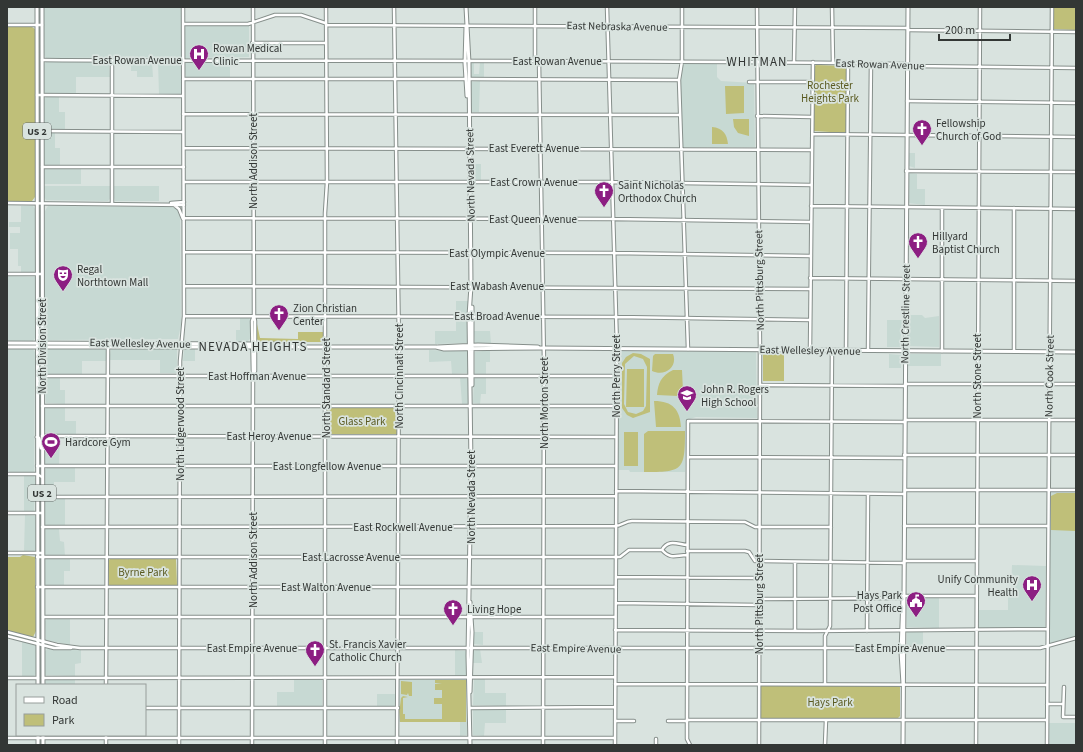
<svg xmlns="http://www.w3.org/2000/svg" width="1083" height="752" font-family="'Source Sans 3',sans-serif">
<style>
.built{fill:#c7d9d3}
.green{fill:#bfbf79;fill-rule:evenodd}
.lines{fill:none;stroke-linecap:round;stroke-linejoin:round}
.minor-casing{stroke:#868f8b;stroke-width:4.5}
.major-casing{stroke:#868f8b;stroke-width:5}
.minor{stroke:#fff;stroke-width:2.5}
.major{stroke:#fff;stroke-width:3}
.labels{text-anchor:middle;stroke-width:3.5;stroke-linejoin:round;paint-order:stroke}
.shield{fill:#d9e3df;stroke:#656b68;stroke-width:1}
.shield-label{font-size:10px;font-weight:bold;fill:#333735}
.street-label{font-size:11px;fill:#333735;stroke:#d9e3df}
.poi-label{font-size:11px;fill:#333735;stroke:#d9e3df;text-anchor:start}
.park-label{font-size:11px;fill:#5a5a20;stroke:#d9e3df}
.quarter-label{font-size:13px;letter-spacing:1px;fill:#333735;stroke:#d9e3df}
</style>
<rect width="100%" height="100%" fill="#d9e3df"/>
<path class="built" d="M44,7H181V57L46,58L44,55Z
M185,26H249V57L185,58Z
M46,62H109L110,77H76V94H45L44,91V64Z
M131,62H152L153,77H137V71H131Z
M158,62L181,63V94H159Z
M186,62H230V78H186L184,63Z
M474,62V74H479L480,62L484,63V78L471,77L470,64Z
M684,63L717,64V77L721,81L754,83L755,147H683L680,78L682,65Z
M480,81L479,112H472L470,111L471,82Z
M46,97H59V112H65V130L44,129V99Z
M45,133H55V148H60V166L44,165V135Z
M909,153H915V168L909,166Z
M471,164H481V180L472,179Z
M44,169H81V184H44Z
M910,173L917,174V189H925V205L908,203L909,175Z
M44,186H110V199L108,201L46,200L44,197Z
M114,186H159V201H115L114,198Z
M21,206H33L35,209V271L33,273H21V266H18V249H10V233H20V227H9V222H21Z
M48,206L171,207L178,209L180,216L181,325L178,339L47,340L44,338L45,211Z
M7,276L35,277V338L33,341L7,342Z
M456,301H469L468,314H456Z
M907,315H922L925,318L939,316V347L908,346Z
M240,317H249L250,320V339L247,342H236V330H240Z
M456,318L468,319V343L435,344V331H456Z
M887,320H902L900,347H887Z
M474,331H490L491,344L475,343Z
M7,348H32L35,352L34,472H10L7,470Z
M48,348H104L106,350V361H82V374H47L45,371V350Z
M111,349H177V373H160V360H109Z
M184,349H195V361H183Z
M429,350L467,351L468,373L452,374L451,361L429,362Z
M490,350V362H486V374H475V352Z
M619,351L756,352L757,418L696,417L687,420L685,472H630L629,470H617Z
M889,354L901,355V368H889Z
M909,354H941V366H908Z
M460,377L468,379L469,403L467,404H462Z
M476,377H486V394H481L480,404L473,403L474,379Z
M48,378H60V390H65V404L46,403L45,381Z
M46,408H65V421H76V435L45,434L44,410Z
M48,438H60L59,465L45,464V439Z
M47,468H75V482H54V495H46L44,493V470Z
M24,476H34L35,479L34,512L24,511Z
M1051,492H1076V636L1050,644L1049,548L1050,494Z
M46,498H65V525H45L44,501Z
M25,515L35,516L36,549L34,551H24Z
M46,528L59,529L60,541L64,542L65,556L45,555L44,530Z
M45,559H70V571H64V586L45,585Z
M1012,565L1046,566L1045,628H977V610H1008V592H1011Z
M908,598H939V628L907,627L906,600Z
M47,619H70V645L46,640L45,621Z
M923,631V646L907,645V632Z
M473,632H483V645L474,644Z
M22,641L36,646V674L34,676H22Z
M49,648L81,650V663L75,664V676L45,675V651Z
M480,649L482,663H473V651Z
M455,650L467,651V674L465,676H455Z
M46,679H75V685H45Z
M294,679L322,680V706H277V692H294Z
M399,679H466L467,735L460,736V722H399Z
M474,679H485V693H506V706L473,705Z
M377,694H396L395,706H377Z
M506,709V723H485L484,736L473,735V710Z
M1048,723H1076V745H1048Z"/>
<path class="green" d="M1054,7H1076V30L1054,29Z
M7,27H32L35,29V197L32,201H7Z
M816,65L847,66V133L813,131L814,67Z
M725,86H744V113L726,114Z
M733,119H749V136L738,133L734,127Z
M712,127C723,128 727,134 728,144H712Z
M257,324L260,338L298,339V332H324V342H259L257,339Z
M633,353L641,354L650,359V412L633,418L627,415L622,408V363L626,357ZM634,356L643,359L647,367L646,406L643,411L636,414L628,412L624,404L625,364Z
M655,354H673C678,367 665,377 652,371L653,356Z
M763,354H784V381H763Z
M627,369H644V407H626Z
M673,370H682L683,391L678,396L657,395C658,383 661,376 673,370Z
M654,401C673,401 680,410 681,427H656Z
M329,408H395L397,434H328L327,409Z
M648,431H685C685,471 683,472 644,472V434Z
M624,432H638V466H624Z
M1057,493H1076V531L1051,530V496Z
M23,555L35,557L36,631L33,637L7,631V557H20Z
M110,559H176L177,585H109L108,561Z
M435,680H466V722H400V707L399,722V706H400L401,698L403,696L408,697L403,698V714H405V719H442V704H434V698H442V690H435V684L442,683H435Z
M401,681L412,682V696H409L408,693L407,695L401,694Z
M761,686H897L900,687V716L898,718H761Z"/>
<g class="lines">
<defs>
<path id="minor" d="M253,7L254,316L255,321V371L253,375
M394,7L399,347L397,745
M535,7V61
M607,7L617,348L615,745
M682,7V61L679,80L688,349
M757,7L760,349L759,745
M832,7L833,62
M183,24H248L275,15H301L325,23
M7,25H42
M326,25L908,28
M908,30L1076,32
M252,43H326
M42,60C329,62 616,59 903,64L912,66L1076,68
M112,60V203
M539,61L544,362L543,745
M794,62L795,7
M183,79H465
M469,79L679,80
M749,82H813
M37,95L183,96
M907,101L1076,103
M183,114L680,115
M757,116L812,117
M37,131L183,132
M813,134L1076,137
M184,148L812,150
M42,167H184
M906,171L1076,172
M184,182H611L811,185
M7,203L184,205
M171,203L184,202
M174,205L179,209L183,219
M811,206L1076,209
M184,218L612,219L810,222
M184,252L613,253L810,256
M7,274H42
M810,278L1076,281
M184,286L810,289
M184,316L616,317L810,320
M810,350L813,62
M846,350L848,63
M868,350L871,63
M942,351V208
M1014,351V208
M42,376H616
M905,384H1076
M760,385L905,386
M42,406H616
M905,420H1076
M42,436L616,437
M904,455H1076
M688,457L904,458
M37,466H616
M7,474H37L42,477
M905,490H1076
M616,491L904,494
M42,497L616,496
M7,513H42
M904,526H1048
M42,527L615,526C622,526 625,521 632,521L745,522L755,527H831
M662,550C668,539 677,544 687,545
M687,551H745L749,552L755,561L904,563
M7,553H42
M37,557H620L629,550H662C671,560 676,555 687,555
M904,561H976
M795,562V631
M616,577L759,578
M37,587H616
M759,599L900,598L903,596H976
M616,603L759,605
M43,617H615
M615,630L812,631L1047,629
M867,631L868,494
M7,632L57,645L80,648H1040L1076,638
M7,636L54,648H71
M7,678H38
M43,678L615,677
M615,684L1047,685
M825,684V636L830,626L832,350
M106,685L108,347
M1064,687L1063,717H1076
M1047,704H1063
M145,708H398
M470,708L615,707
M687,720H1047
M615,721H634
M668,721H687
M7,738H615
M106,745V735
M179,745L180,361L184,316L183,7
M252,745L253,376L252,321L254,316
M325,745V213L327,182L326,7
M656,745V739
M690,745L687,739V720L688,421L905,422
M825,745L826,720
M976,745L980,7
M1047,745L1052,7"/>
<path id="major" d="M37,7L38,685
M42,7L43,685
M466,7L469,63L471,286L469,316L471,466L468,656L470,745
M466,27L465,63L467,96
M472,307V385
M7,343L277,344L293,346
M7,347H436L444,349L544,348L1076,352
M438,347L478,345L538,347
M37,437L39,438L41,448
M903,684L901,652L903,597
M470,692L472,632L470,602
M38,735V745
M43,735V745
M903,745L908,7"/>
</defs>
<use href="#minor" class="minor-casing"/>
<use href="#major" class="major-casing"/>
<use href="#minor" class="minor"/>
<use href="#major" class="major"/>
</g>
<defs>
<symbol id="hospital-pin" viewBox="-11 -11 22 30"><path d="M0 17L-7.5 6A9.5 9.5 0 1 1 7.5 6Z" fill="#8c1e82" stroke="#d9e3df"/><path d="M-5-5h3v3.5h4V-5h3V5h-3V1.5h-4V5h-3Z" fill="#fff"/></symbol>
<symbol id="church-pin" viewBox="-11 -11 22 30"><path d="M0 17L-7.5 6A9.5 9.5 0 1 1 7.5 6Z" fill="#8c1e82" stroke="#d9e3df"/><path d="M-1.2-6h2.4v3.5h3.3v2.4h-3.3V6h-2.4V-.1h-3.3v-2.4h3.3Z" fill="#fff"/></symbol>
<symbol id="theatre-pin" viewBox="-11 -11 22 30"><path d="M0 17L-7.5 6A9.5 9.5 0 1 1 7.5 6Z" fill="#8c1e82" stroke="#d9e3df"/><path d="M-5-5.5Q0-4 5-5.5V0Q5 5 0 6Q-5 5-5 0ZM-3.3-2.5H-1v1.5H-3.3ZM1-2.5H3.3v1.5H1ZM-2.8 1Q0 5.5 2.8 1Z" fill="#fff"/></symbol>
<symbol id="school-pin" viewBox="-11 -11 22 30"><path d="M0 17L-7.5 6A9.5 9.5 0 1 1 7.5 6Z" fill="#8c1e82" stroke="#d9e3df"/><path d="M0-5L7-2L0 1L-7-2ZM-4 1L0 2.5L4 1V4Q0 6-4 4Z" fill="#fff"/></symbol>
<symbol id="stadium-pin" viewBox="-11 -11 22 30"><path d="M0 17L-7.5 6A9.5 9.5 0 1 1 7.5 6Z" fill="#8c1e82" stroke="#d9e3df"/><path d="M0-5a6.5 5 0 1 0 0 10a6.5 5 0 1 0 0-10ZM-3.5-1.8h7v3.6h-7Z" fill="#fff"/></symbol>
<symbol id="civic-pin" viewBox="-11 -11 22 30"><path d="M0 17L-7.5 6A9.5 9.5 0 1 1 7.5 6Z" fill="#8c1e82" stroke="#d9e3df"/><path d="M-.6-6.5H3V-4.5H.6V-3L4-1V1h2V6H-6V1h2V-1L-.6-3ZM-1.2 2.5V6h2.4V2.5Z" fill="#fff"/></symbol>
</defs>
<g fill-rule="evenodd">
<use href="#hospital-pin" x="188" y="43" width="22" height="30"/>
<use href="#church-pin" x="911" y="118" width="22" height="30"/>
<use href="#church-pin" x="593" y="180" width="22" height="30"/>
<use href="#church-pin" x="907" y="231" width="22" height="30"/>
<use href="#theatre-pin" x="52" y="264" width="22" height="30"/>
<use href="#church-pin" x="268" y="303" width="22" height="30"/>
<use href="#school-pin" x="676" y="384" width="22" height="30"/>
<use href="#stadium-pin" x="40" y="431" width="22" height="30"/>
<use href="#hospital-pin" x="1021" y="574" width="22" height="30"/>
<use href="#civic-pin" x="905" y="590" width="22" height="30"/>
<use href="#church-pin" x="442" y="598" width="22" height="30"/>
<use href="#church-pin" x="304" y="639" width="22" height="30"/>
</g>
<g class="labels">
<g class="shield">
<rect x="23" y="123" width="28" height="16" rx="3"/>
<rect x="28" y="485" width="28" height="16" rx="3"/>
</g>
<g class="shield-label">
<text x="37" y="135">US 2</text>
<text x="42" y="497">US 2</text>
</g>
<g class="street-label">
<text transform="translate(617 26) rotate(1)" y="4">East Nebraska Avenue</text>
<text x="137" y="64">East Rowan Avenue</text>
<text x="557" y="65">East Rowan Avenue</text>
<text transform="translate(880 64) rotate(2)" y="4">East Rowan Avenue</text>
<text x="534" y="152">East Everett Avenue</text>
<text transform="translate(253 161) rotate(-90)" y="4">North Addison Street</text>
<text transform="translate(470 175) rotate(-91)" y="4">North Nevada Street</text>
<text x="534" y="186">East Crown Avenue</text>
<text x="533" y="223">East Queen Avenue</text>
<text x="497" y="257">East Olympic Avenue</text>
<text transform="translate(759 280) rotate(-91)" y="4">North Pittsburg Street</text>
<text x="497" y="290">East Wabash Avenue</text>
<text transform="translate(905 314) rotate(-89)" y="4">North Crestline Street</text>
<text x="497" y="320">East Broad Avenue</text>
<text transform="translate(140 343) rotate(1)" y="4">East Wellesley Avenue</text>
<text transform="translate(42 346) rotate(-90)" y="4">North Division Street</text>
<text transform="translate(810 350) rotate(1)" y="4">East Wellesley Avenue</text>
<text x="257" y="380">East Hoffman Avenue</text>
<text transform="translate(399 376) rotate(-90)" y="4">North Cincinnati Street</text>
<text transform="translate(616 376) rotate(-90)" y="4">North Perry Street</text>
<text transform="translate(977 376) rotate(-90)" y="4">North Stone Street</text>
<text transform="translate(1049 376) rotate(-89)" y="4">North Cook Street</text>
<text transform="translate(326 388) rotate(-90)" y="4">North Standard Street</text>
<text transform="translate(544 403) rotate(-90)" y="4">North Morton Street</text>
<text transform="translate(180 424) rotate(-90)" y="4">North Lidgerwood Street</text>
<text x="269" y="440">East Heroy Avenue</text>
<text x="327" y="470">East Longfellow Avenue</text>
<text transform="translate(471 497) rotate(-90)" y="4">North Nevada Street</text>
<text x="403" y="531">East Rockwell Avenue</text>
<text x="351" y="561">East Lacrosse Avenue</text>
<text transform="translate(253 560) rotate(-90)" y="4">North Addison Street</text>
<text x="326" y="591">East Walton Avenue</text>
<text transform="translate(759 604) rotate(-90)" y="4">North Pittsburg Street</text>
<text x="252" y="652">East Empire Avenue</text>
<text transform="translate(576 648) rotate(1)" y="4">East Empire Avenue</text>
<text x="900" y="652">East Empire Avenue</text>
</g>
<g class="poi-label">
<text x="213" y="52">Rowan Medical<tspan x="213" dy="13">Clinic</tspan></text>
<text x="936" y="127">Fellowship<tspan x="936" dy="13">Church of God</tspan></text>
<text x="618" y="189">Saint Nicholas<tspan x="618" dy="13">Orthodox Church</tspan></text>
<text x="932" y="240">Hillyard<tspan x="932" dy="13">Baptist Church</tspan></text>
<text x="77" y="273">Regal<tspan x="77" dy="13">Northtown Mall</tspan></text>
<text x="293" y="312">Zion Christian<tspan x="293" dy="13">Center</tspan></text>
<text x="701" y="393">John R. Rogers<tspan x="701" dy="13">High School</tspan></text>
<text x="65" y="446">Hardcore Gym</text>
<text x="1018" y="583" text-anchor="end">Unify Community<tspan x="1018" dy="13">Health</tspan></text>
<text x="902" y="599" text-anchor="end">Hays Park<tspan x="902" dy="13">Post Office</tspan></text>
<text x="467" y="613">Living Hope</text>
<text x="329" y="648">St. Francis Xavier<tspan x="329" dy="13">Catholic Church</tspan></text>
</g>
<g class="park-label">
<text x="830" y="89">Rochester<tspan x="830" dy="13">Heights Park</tspan></text>
<text x="362" y="425">Glass Park</text>
<text x="143" y="576">Byrne Park</text>
<text x="830" y="706">Hays Park</text>
</g>
<g class="quarter-label">
<text x="757" y="66">WHITMAN</text>
<text x="253" y="351">NEVADA HEIGHTS</text>
</g>
</g>
<rect width="1083" height="752" fill="none" stroke="#333735" stroke-width="16"/>
<rect x="16" y="684" width="130" height="52" fill="#d9e3df" stroke="#979e9b"/>
<rect x="24" y="697" width="20" height="6" fill="#ffffff" stroke="#979e9b"/>
<text x="52" y="704" font-size="12" fill="#333735">Road</text>
<rect x="24" y="714" width="20" height="12" fill="#bfbf79" stroke="#979e9b"/>
<text x="52" y="724" font-size="12" fill="#333735">Park</text>
<path d="M939 34v6h71v-6" fill="none" stroke="#333735" stroke-width="2"/>
<text x="945" y="34" font-size="12" fill="#333735" stroke="#d9e3df" stroke-width="3" paint-order="stroke">200 m</text>
</svg>
